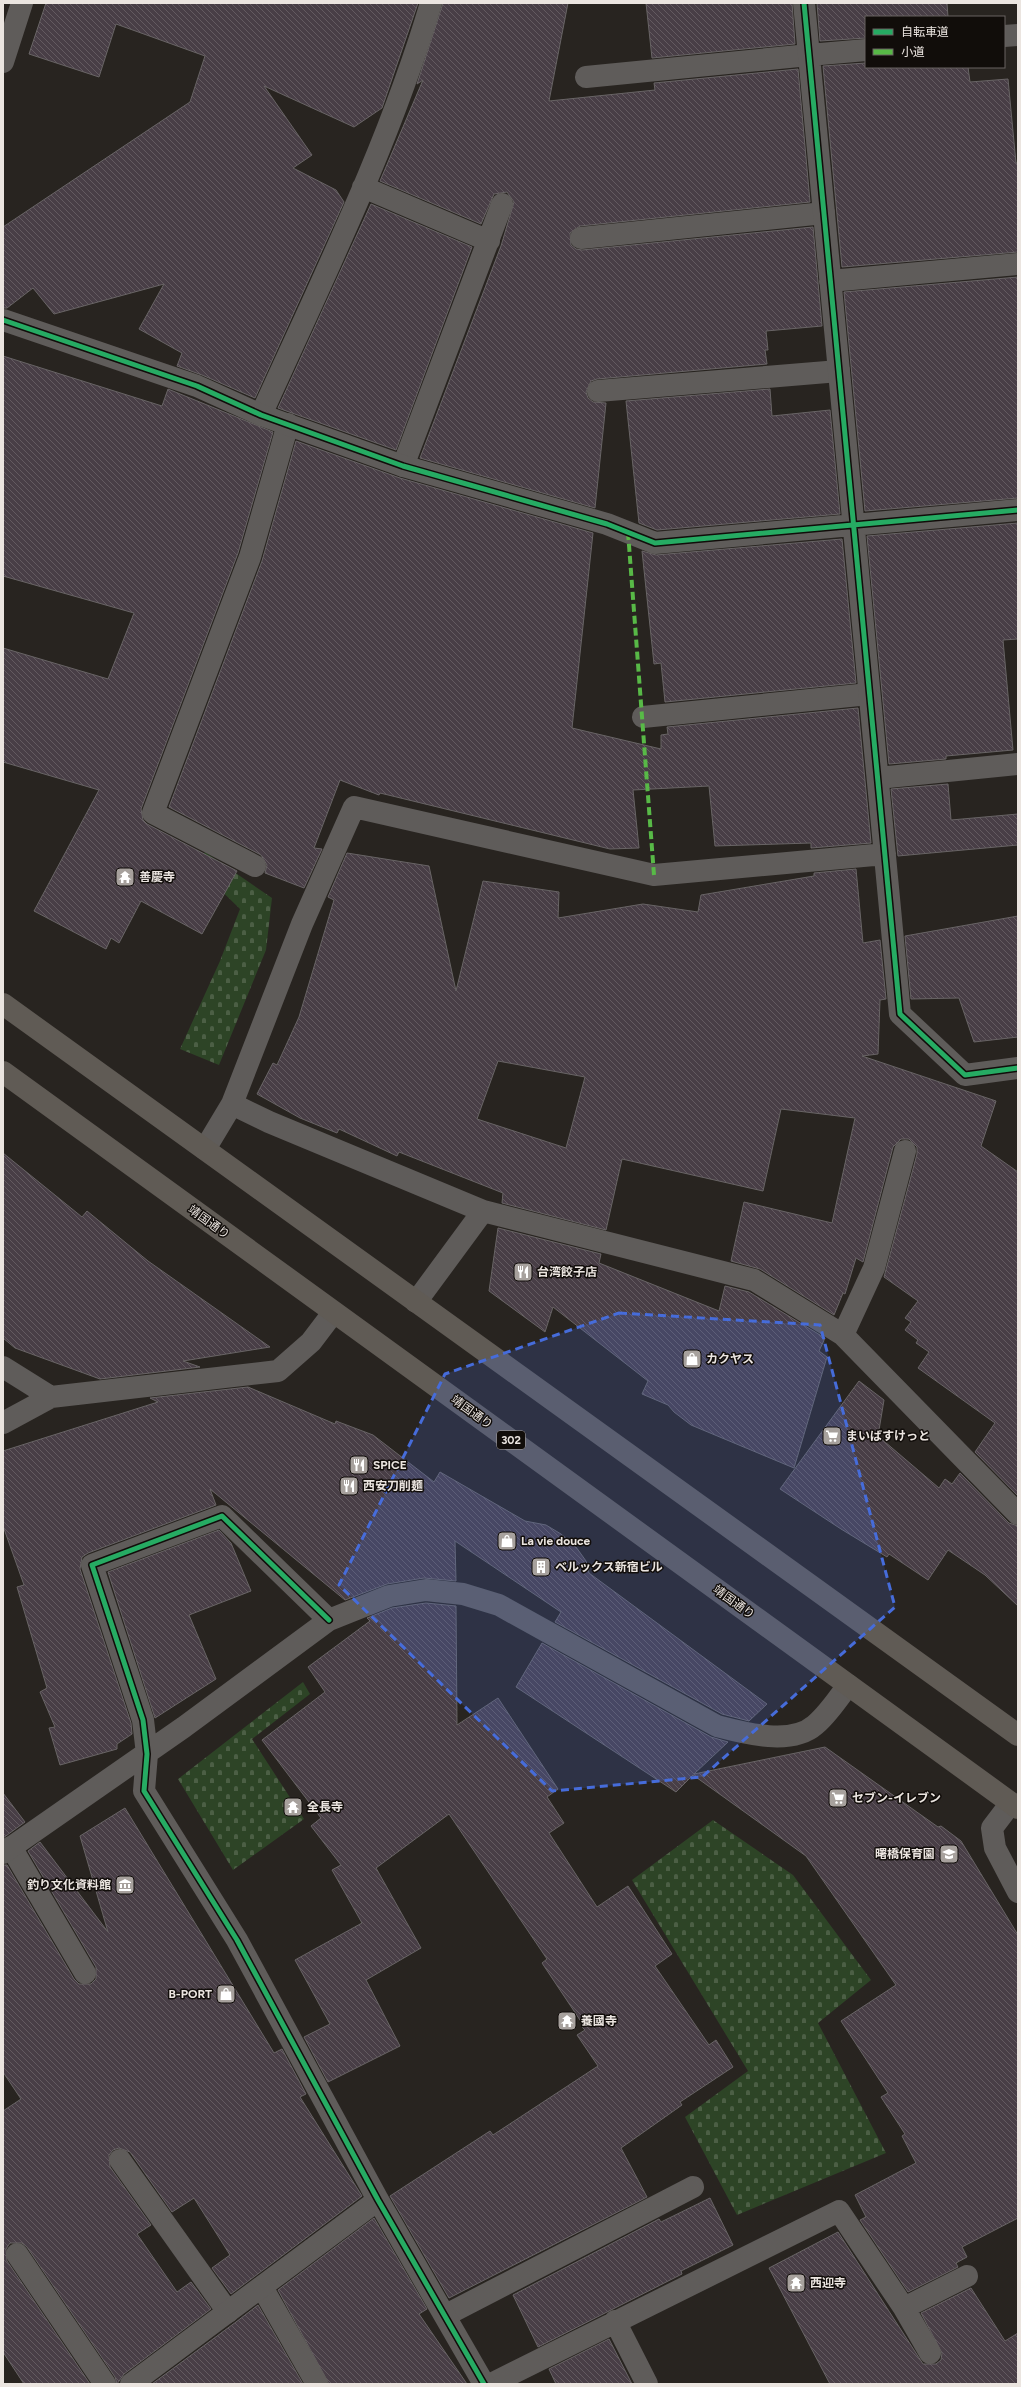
<svg xmlns="http://www.w3.org/2000/svg" width="1021" height="2387" font-family="Figtree,'Noto Sans JP',sans-serif">
<style>
.cemetery{fill:url(#cemetery-stones)}
.building{fill:url(#building-back-hatch);stroke:#686465;fill-rule:evenodd}
.lines{fill:none;stroke-linecap:round;stroke-linejoin:round}
.lane{stroke:#5f5c5a;stroke-width:22}
.street{stroke:#5f5c5a;stroke-width:22}
.primary{stroke:#605b55;stroke-width:22}
.quiet{stroke:#58b947;stroke-width:4;stroke-dasharray:8 4;stroke-linecap:butt}
.cycleway-casing{stroke:#110d0a;stroke-width:8}
.cycleway{stroke:#26ab63;stroke-width:5}
.marked{fill:#466cda;fill-opacity:0.2;stroke:#466cda;stroke-width:3;stroke-dasharray:8 5;stroke-linejoin:round}
.labels{text-anchor:middle;stroke-width:3;stroke-linejoin:round;paint-order:stroke}
.shield{fill:#110d0a;stroke:#aaa4a0;stroke-width:1}
.shield-label{font-size:11px;font-weight:bold;fill:#ebe5e0}
.poi-label{font-size:12px;font-weight:bold;fill:#ebe5e0;stroke:#110d0a;text-anchor:start}
.street-label{font-size:12px;fill:#ebe5e0;stroke:#110d0a}
</style>
<defs>
<pattern id="cemetery-stones" width="16" height="16" patternUnits="userSpaceOnUse"><rect width="16" height="16" fill="#2d4426"/><path d="M2 7V4a2 2 0 0 1 4 0v3zM10 15v-3a2 2 0 0 1 4 0v3z" fill="#4c5f45"/></pattern>
<pattern id="building-back-hatch" width="6" height="6" patternUnits="userSpaceOnUse"><rect width="6" height="6" fill="#483e46"/><path d="M-1 5l2 2M0 0l6 6M5-1l2 2" fill="none" stroke="#635a60"/></pattern>
</defs>
<rect width="100%" height="100%" fill="#282420"/>
<path class="cemetery" d="M205,852L272,898L266,950L219,1065L180,1049L220,961L240,909L196,866Z
M303,1682L310,1694L252,1739L304,1819L233,1870L178,1779Z
M713,1820L793,1875L871,1980L818,2023L886,2153L737,2215L685,2117L748,2071L632,1880Z"/>
<path class="building" d="M46,3H418L382,108L354,127L264,86L312,155L293,168L336,190L344,202L255,398L202,375L177,366L182,353L139,329L164,284L54,314L33,288L7,308H3V227L190,102L205,56L116,24L99,77L29,54Z
M443,3H568L549,101L655,90L654,83L798,69L810,202L580,226L570,233L571,245L576,249L582,250L813,227L822,326L766,331L768,350H765L767,364L597,379L591,381L586,392L588,398L593,402L606,403L595,508L420,458L501,246L514,202L507,192L494,194L481,224L380,181L423,80L417,84Z
M646,3H792L795,44L652,58Z
M817,3H947L948,17H866V38L820,41Z
M866,63V67H968L970,82L1008,79L1016,163H1018V252L842,267L823,66Z
M371,204L472,247L396,450L278,408Z
M1018,277V498L865,511L844,292Z
M3,356L162,406L168,389L273,432L238,553L141,809L143,820L147,824L237,871L202,934L141,901L119,943L111,938L106,949L34,911L99,790L3,762V648L108,679L134,613L3,576Z
M770,389L772,416L830,410L840,514L657,530L639,523L626,401Z
M296,441L400,478L593,533L572,728L661,749V735L668,734L667,727L858,708L871,843L811,848V843L715,846L709,786L633,790L639,848L610,849L380,793L379,795L340,780L314,848L322,849L304,888L265,873L267,865L261,855L169,807L262,561Z
M1018,523V639L1003,640L1013,750L946,756V759L889,764L867,536Z
M842,539L856,683L665,702L661,663L654,664L642,551L656,555Z
M948,784L951,820L1018,814V845L898,856L891,789Z
M347,853L429,866L456,991L483,881L559,892L558,918L643,904L698,912L701,895L814,876V873L856,869L863,943L880,940L886,999L880,1000L878,1054L862,1056L996,1101L981,1146L1018,1172V1496L975,1452L995,1423L918,1368L929,1352L916,1343L918,1340L905,1330L911,1322L905,1318L918,1301L884,1277L917,1154V1147L909,1139H901L893,1147L863,1262L856,1258L845,1294L843,1293L834,1315L760,1269L731,1261L744,1202L832,1223L855,1118L781,1109L763,1191L622,1159L606,1230L502,1203L503,1193L399,1152L397,1156L339,1129L337,1133L300,1118L257,1094L273,1063L277,1065L299,1017L334,900L328,897ZM498,1061L585,1077L566,1148L477,1119Z
M1018,916V1037L974,1042L959,998L911,999L905,936Z
M3,1153L82,1217L87,1211L148,1261L270,1347L183,1361L200,1367L100,1379L15,1348L3,1338Z
M498,1228L601,1254L599,1263L719,1311L725,1286L749,1292L825,1338L819,1351L827,1357L794,1468L691,1425L674,1412L668,1405L642,1394L648,1381L553,1307L545,1332L489,1291Z
M859,1381L884,1400L878,1436L939,1488L945,1479L952,1484L960,1473L1009,1523L1018,1526V1606L985,1575L948,1550L928,1580L889,1554L887,1557L841,1529L780,1489Z
M248,1387L335,1424L336,1421L373,1435L434,1482L440,1472L525,1521L546,1525L561,1534L576,1547L586,1561L589,1573L767,1704L749,1721L722,1714L555,1622L561,1612L455,1541L456,1581L424,1578L387,1584L345,1600L210,1489L216,1505L88,1553L82,1557L80,1569L131,1723L132,1734L117,1744V1749L60,1765L49,1728L55,1727L40,1692L47,1688L17,1587L24,1585L3,1526V1451L158,1402L150,1398Z
M219,1530L231,1543L251,1591L189,1615L216,1679L155,1718L108,1572Z
M426,1603L456,1606L457,1725L498,1698L558,1789L547,1797L564,1823L549,1833L597,1907L628,1886L672,1954L655,1966L709,2045L716,2040L733,2067L680,2102L682,2105L621,2148L647,2197L449,2298L390,2196L490,2131L493,2135L598,2066L577,2035L585,2030L582,2027L584,2026L542,1963L547,1959L449,1814L376,1868L421,1948L366,1980L400,2046L328,2082L304,2037L330,2024L295,1960L362,1923L332,1870L341,1865L311,1826L321,1818L262,1740L325,1692L308,1667L370,1621L367,1618L392,1608Z
M542,1643L711,1737L728,1742L694,1774L825,1747L938,1827L941,1826L961,1841L1018,1935V2218L962,2247L967,2257L956,2263L958,2267L908,2292L860,2220L866,2217L855,2195L916,2163L902,2136L905,2134L881,2097L888,2093L841,2021L896,1985L806,1856L693,1775L676,1792L516,1687Z
M3,1793L25,1822L3,1838Z
M125,1808L274,2053L282,2049L306,2094L300,2097L362,2196L231,2294L212,2268L230,2255L194,2198L172,2212L130,2152L119,2148L113,2150L109,2155L110,2167L151,2225L137,2234L177,2292L191,2282L211,2309L124,2374L117,2384L115,2377L27,2247L22,2243H10L6,2249L7,2261L90,2384H24L3,2352V2111L21,2099L3,2072V1865H7L74,1979L79,1984H91L96,1979V1967L28,1851L40,1842L108,1932L80,1836Z
M710,2198L733,2245L681,2271L682,2274L538,2347L513,2295L659,2219L661,2222Z
M374,2218L427,2309L419,2314L467,2384H329L278,2290Z
M838,2232L923,2364H936L941,2360L942,2353L921,2313L971,2288L1005,2341L1018,2333V2384H830L769,2268Z
M258,2305L303,2384H152L236,2322Z
M609,2339L632,2384H556L549,2369Z"/>
<g class="lines">
<path class="lane" d="M586,77L809,55
M363,187L489,241
M581,238L824,213
M598,391L839,371
M261,415C322,280 389,145 431,3
M403,466L502,204
M643,717L869,694
M255,866L153,813L250,557L288,424
M11,1847L85,1973
M120,2160L228,2312
M17,2254L105,2384
M262,2287L317,2384
M904,2308L967,2276
M446,2315L693,2187
M615,2321L647,2384
M491,2384L839,2211L904,2308L930,2353"/>
<path class="street" d="M804,3L900,1014L965,1075L1018,1068
M1004,36L1018,35
M809,55L866,50
M3,62L22,3
M830,281L1018,264
M3,320L197,386L261,415L403,466L607,524L655,543L1018,510
M878,778L1018,764
M232,1104L269,1122L483,1211L754,1280L843,1335L1018,1514
M205,1149L232,1104L302,924L354,807L654,875L885,854
M416,1302L483,1211
M843,1335L874,1268L905,1151
M3,1367L51,1397
M3,1423L51,1397L278,1371L311,1342L333,1313
M329,1620L222,1516L92,1565L143,1720L147,1754L144,1791L237,1940L378,2200L484,2384
M1011,1803L992,1828L995,1848L1018,1892
M3,1853L184,1727L329,1620L389,1596L426,1590L463,1594L499,1605L717,1726C744,1733 791,1746 815,1725C828,1714 838,1699 848,1685
M131,2384L378,2200"/>
<path class="primary" d="M3,1004L1018,1735
M3,1072L1018,1808"/>
<path class="quiet" d="M628,532L654,875"/>
<defs>
<path id="cycleway" d="M804,3L900,1014L965,1075L1018,1068
M3,320L197,386L261,415L403,466L607,524L655,543L1018,510
M329,1620L222,1516L92,1565L143,1720L147,1754L144,1791L237,1940L378,2200L484,2384"/>
</defs>
<use href="#cycleway" class="cycleway-casing"/>
<use href="#cycleway" class="cycleway"/>
</g>
<path class="marked" d="M619,1313L820,1325L895,1607L702,1777L552,1791L339,1585L445,1374Z"/>
<defs>
<symbol id="temple-square" viewBox="-11 -11 22 22"><rect x="-9" y="-9" width="18" height="18" rx="4" fill="#a7a19d" stroke="#110d0a"/><path d="M0-6L5-2H3V0L6.5 2.5H4V6H1.5V3h-3V6H-4V2.5H-6.5L-3 0V-2H-5Z" fill="#fff"/></symbol>
<symbol id="restaurant-square" viewBox="-11 -11 22 22"><rect x="-9" y="-9" width="18" height="18" rx="4" fill="#a7a19d" stroke="#110d0a"/><path d="M-5-6h1v4h1v-4h1v4h1v-4h1v5L-1.5 .5V6h-2V.5L-5-1ZM5-6V6H3V1.5H1.5Q1.5-4 5-6Z" fill="#fff"/></symbol>
<symbol id="shop-square" viewBox="-11 -11 22 22"><rect x="-9" y="-9" width="18" height="18" rx="4" fill="#a7a19d" stroke="#110d0a"/><path d="M-5-2.5h2.3a2.7 3.5 0 0 1 5.4 0H5L5.5 6h-11ZM-1.5-2.5h3a1.5 2.3 0 0 0-3 0Z" fill="#fff"/></symbol>
<symbol id="supermarket-square" viewBox="-11 -11 22 22"><rect x="-9" y="-9" width="18" height="18" rx="4" fill="#a7a19d" stroke="#110d0a"/><path d="M-6-5.5h2.5l.6 2H6L4.5 2H-2.5L-4.4-4H-6ZM-1.5 3.2a1.3 1.3 0 1 0 .1 0ZM3 3.2a1.3 1.3 0 1 0 .1 0Z" fill="#fff"/></symbol>
<symbol id="building-square" viewBox="-11 -11 22 22"><rect x="-9" y="-9" width="18" height="18" rx="4" fill="#a7a19d" stroke="#110d0a"/><path d="M-4-6H4V6H1V3H-1V6H-4ZM-2.5-4.3h1.7v1.8h-1.7ZM.8-4.3h1.7v1.8H.8ZM-2.5-1h1.7V.8h-1.7ZM.8-1h1.7V.8H.8Z" fill="#fff"/></symbol>
<symbol id="school-square" viewBox="-11 -11 22 22"><rect x="-9" y="-9" width="18" height="18" rx="4" fill="#a7a19d" stroke="#110d0a"/><path d="M0-5L7-2L0 1L-7-2ZM-4 1L0 2.5L4 1V4Q0 6-4 4Z" fill="#fff"/></symbol>
<symbol id="museum-square" viewBox="-11 -11 22 22"><rect x="-9" y="-9" width="18" height="18" rx="4" fill="#a7a19d" stroke="#110d0a"/><path d="M0-6L6-3V-2H-6V-3ZM-5-1h2V3h-2ZM-1-1h2V3h-2ZM3-1h2V3H3ZM-6 4H6V6H-6Z" fill="#fff"/></symbol>
</defs>
<g fill-rule="evenodd">
<use href="#temple-square" x="114" y="866" width="22" height="22"/>
<use href="#restaurant-square" x="512" y="1261" width="22" height="22"/>
<use href="#shop-square" x="681" y="1348" width="22" height="22"/>
<use href="#supermarket-square" x="821" y="1425" width="22" height="22"/>
<use href="#restaurant-square" x="348" y="1454" width="22" height="22"/>
<use href="#restaurant-square" x="338" y="1475" width="22" height="22"/>
<use href="#shop-square" x="496" y="1530" width="22" height="22"/>
<use href="#building-square" x="530" y="1556" width="22" height="22"/>
<use href="#supermarket-square" x="827" y="1787" width="22" height="22"/>
<use href="#temple-square" x="282" y="1796" width="22" height="22"/>
<use href="#school-square" x="938" y="1843" width="22" height="22"/>
<use href="#museum-square" x="114" y="1874" width="22" height="22"/>
<use href="#shop-square" x="215" y="1983" width="22" height="22"/>
<use href="#temple-square" x="556" y="2010" width="22" height="22"/>
<use href="#temple-square" x="785" y="2272" width="22" height="22"/>
</g>
<g class="labels">
<rect class="shield" x="497" y="1431" width="28" height="18" rx="3"/>
<g class="shield-label">
<text x="511" y="1444">302</text>
</g>
<g class="poi-label">
<text x="139" y="881">善慶寺</text>
<text x="537" y="1276">台湾餃子店</text>
<text x="706" y="1363">カクヤス</text>
<text x="846" y="1440">まいばすけっと</text>
<text x="373" y="1469">SPICE</text>
<text x="363" y="1490">西安刀削麺</text>
<text x="521" y="1545">La vie douce</text>
<text x="555" y="1571">ベルックス新宿ビル</text>
<text x="852" y="1802">セブン-イレブン</text>
<text x="307" y="1811">全長寺</text>
<text x="935" y="1858" text-anchor="end">曙橋保育園</text>
<text x="111" y="1889" text-anchor="end">釣り文化資料館</text>
<text x="212" y="1998" text-anchor="end">B-PORT</text>
<text x="581" y="2025">養國寺</text>
<text x="810" y="2287">西迎寺</text>
</g>
<g class="street-label">
<text transform="translate(209 1222) rotate(36)" y="4">靖国通り</text>
<text transform="translate(472 1412) rotate(36)" y="4">靖国通り</text>
<text transform="translate(734 1602) rotate(36)" y="4">靖国通り</text>
</g>
</g>
<rect width="1021" height="2387" fill="none" stroke="#ebe5e0" stroke-width="8"/>
<rect x="865" y="16" width="140" height="52" fill="#110d0a" stroke="#686360"/>
<rect x="873" y="29" width="20" height="6" fill="#26ab63" stroke="#686360"/>
<text x="901" y="36" font-size="12" fill="#ebe5e0">自転車道</text>
<rect x="873" y="49" width="20" height="6" fill="#58b947" stroke="#686360"/>
<text x="901" y="56" font-size="12" fill="#ebe5e0">小道</text>
</svg>
